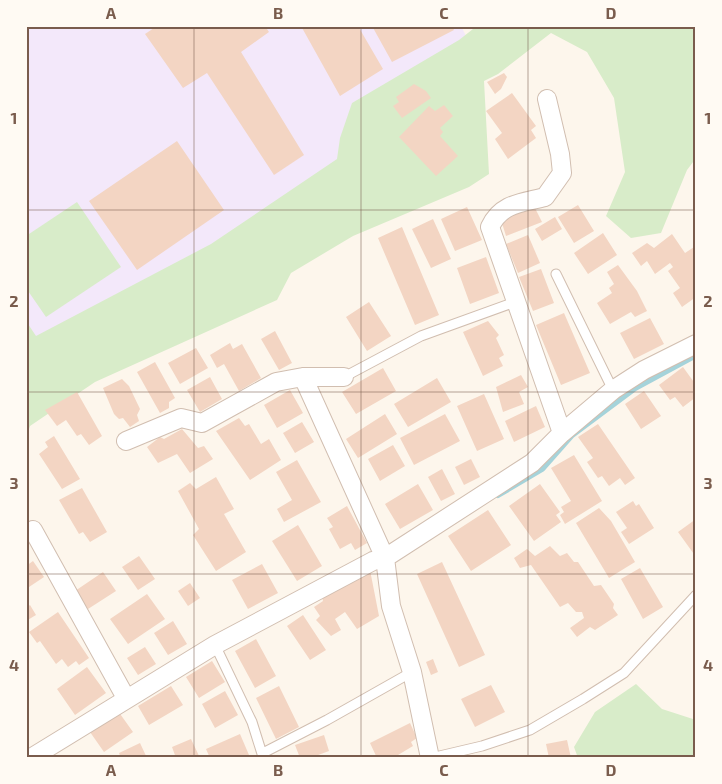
<svg xmlns="http://www.w3.org/2000/svg" width="722" height="784" font-family="'Exo 2',sans-serif">
<style>
.education{fill:#f3e8fa}
.green{fill:#d8ecc9}
.lines{fill:none;stroke-linecap:round;stroke-linejoin:round}
.stream{stroke:#a5d3da;stroke-width:6}
.building{fill:#f3d5c3}
.lane-casing{stroke:#d1beb0;stroke-width:11}
.street-casing{stroke:#d1beb0;stroke-width:20}
.lane{stroke:#fff;stroke-width:9}
.street{stroke:#fff;stroke-width:18}
.grid{fill:none;stroke:#7a5c4d;stroke-width:1;stroke-opacity:0.55}
.neatline{fill:none;stroke:#7a5c4d;stroke-width:2}
.grid-label{font-size:16px;text-anchor:middle;font-weight:bold;fill:#7a5c4d}
</style>
<rect width="100%" height="100%" fill="#fdf6ec"/>
<path class="education" d="M26,26H461L468,40L370,170L35,352L26,336Z"/>
<path class="green" d="M472,26H696V158L687,170L661,233L631,238L606,216L625,172L614,98L587,52L551,33L498,74L484,81L489,174L469,187L353,236L291,273L277,300L95,382L30,426L26,438V321L36,336L211,244L337,159L340,138L352,103L459,40L473,29Z
M77,202L121,267L46,317L26,288V236Z
M636,684L662,709L696,720V758H578L574,747L595,712Z"/>
<g class="lines">
<path class="stream" d="M498,495L542,469L572,435L635,388L696,355"/>
</g>
<path class="building" d="M157,26H265L269,32L241,52L304,155L274,175L207,73L183,88L145,34Z
M301,26H358L383,69L340,96Z
M372,26H452L454,30L392,62Z
M504,73L507,77L501,89L495,94L487,82Z
M414,84L426,91L431,98L402,118L393,106L399,102L396,97Z
M512,93L536,126L531,130L536,138L508,159L495,139L502,133L486,111Z
M444,105L453,116L440,128L443,132L440,136L458,156L436,176L399,137L429,106L435,111Z
M177,141L224,210L137,270L89,201Z
M578,205L594,231L574,243L558,217Z
M534,206L542,222L506,236L501,220Z
M467,207L482,240L455,251L441,219Z
M555,217L562,229L542,241L535,229Z
M433,219L451,259L431,268L412,229Z
M402,227L439,315L415,325L378,238Z
M603,233L617,255L588,274L574,253Z
M672,234L685,253L694,247L696,250V297L682,307L673,293L680,288L668,271L673,267L670,263L655,274L647,261L641,266L632,253L647,243L654,248Z
M528,235L540,263L518,273L506,244Z
M486,257L499,293L470,304L457,268Z
M618,265L637,291L647,311L635,317L631,312L610,324L597,303L612,293L609,288L614,284L607,272Z
M541,269L554,303L533,311L519,277Z
M369,302L391,336L367,351L346,317Z
M564,313L590,373L561,385L536,325Z
M650,318L664,344L634,359L620,333Z
M488,321L499,335L496,338L504,355L499,358L503,366L483,376L463,332Z
M275,331L292,363L279,370L261,339Z
M230,343L233,349L242,344L261,378L239,391L224,364L217,368L210,355Z
M196,348L208,368L180,384L168,363Z
M155,362L175,398L169,402V408L160,413L137,372Z
M683,367L696,385V397L683,407L675,397L670,400L659,385Z
M383,368L396,391L356,414L342,392Z
M521,375L528,387L519,392L524,404L503,412L496,387Z
M210,377L222,399L200,412L187,390Z
M437,378L451,402L408,427L394,404Z
M122,379L129,386L140,409L137,415L139,421L130,427L123,418L119,419L114,414L103,388Z
M290,390L303,413L277,428L264,405Z
M644,391L661,416L641,429L625,404Z
M77,392L102,436L89,445L81,434L77,436L66,420L57,426L45,410Z
M484,394L504,439L477,451L457,406Z
M536,406L545,427L514,442L505,421Z
M385,414L397,434L358,458L346,439Z
M445,414L460,441L414,465L400,438Z
M239,418L245,426L249,424L261,444L269,439L281,460L250,480L216,431Z
M302,422L314,442L295,453L283,433Z
M598,424L635,478L625,485L620,478L609,486L602,476L598,478L587,462L593,458L578,437Z
M182,429L198,448L204,446L213,459L190,473L177,454L158,463L147,447L160,437L164,439Z
M54,436L80,479L62,489L39,454L48,447L45,442Z
M393,445L405,466L380,481L368,459Z
M574,455L602,501L565,524L560,515L564,512L561,507L571,501L551,468Z
M471,459L480,477L464,485L455,467Z
M297,460L321,502L284,522L277,509L292,500L276,472Z
M442,469L455,494L441,501L428,477Z
M216,477L234,509L224,514L246,552L216,571L193,535L199,529L178,491L190,483L196,489Z
M418,484L433,510L400,529L385,504Z
M540,484L560,512L556,515L561,522L534,541L509,506Z
M82,488L107,532L90,542L83,532L79,534L59,500Z
M633,501L636,506L639,504L654,528L629,544L621,532L627,528L616,512Z
M347,506L367,543L355,550L351,543L340,549L329,529L333,527L327,518Z
M599,508L611,521L635,562L609,578L576,523Z
M488,510L511,545L471,571L448,536Z
M696,519V557L678,532Z
M298,525L322,566L297,581L272,541Z
M550,546L560,556L567,553L574,562H578L594,586L601,585L614,604L613,608L618,615L595,630L590,627L577,637L570,628L584,618L582,612H576L568,603L560,607L531,565L520,568L514,558L527,549L535,556Z
M139,556L155,579L138,590L122,567Z
M33,561L44,577L26,589V566Z
M442,562L485,655L459,667L417,574Z
M262,564L278,593L248,609L232,580Z
M640,568L663,607L643,619L621,579Z
M370,570L379,616L357,629L345,612L335,619L341,630L331,636L316,620L320,616L314,607L323,601L322,596Z
M103,572L116,591L88,609L75,591Z
M190,583L200,598L188,606L178,591Z
M147,594L165,619L128,644L110,619Z
M30,605L36,615L26,621V608Z
M58,612L89,658L79,665L76,661L68,667L62,659L56,664L40,641L37,643L29,632Z
M303,615L326,650L310,660L287,626Z
M173,621L187,644L168,655L154,633Z
M256,639L276,676L255,688L235,651Z
M145,647L156,664L138,675L127,658Z
M433,659L438,672L431,675L426,662Z
M212,661L225,682L199,698L186,677Z
M87,667L106,693L75,715L57,689Z
M491,685L505,712L475,727L461,699Z
M171,686L183,705L149,725L138,706Z
M279,686L299,727L276,739L256,698Z
M225,691L238,715L215,728L202,704Z
M118,711L133,732L104,752L90,732Z
M410,723L417,738L411,742L413,746L393,758H384L383,755L377,758L370,743Z
M240,734L249,755L242,758H210L206,749Z
M324,735L329,751L310,758H300L295,745Z
M191,739L200,758H176L172,747Z
M567,740L571,758H549L546,744Z
M140,743L147,758H121L119,753Z"/>
<g class="lines">
<defs>
<path id="lane" d="M556,274L613,390
M344,377L421,336L515,302
M215,645L252,722L263,757
M263,753L327,720L412,672
M431,758L482,746L530,730L583,699L624,673L696,595"/>
<path id="street" d="M547,99L560,154L562,173L545,197C522,203 501,203 490,227L562,433
M303,377L385,558L391,606L412,672L430,758
M126,441L181,418L202,423L276,382L303,377H344
M33,530L126,698
M31,758L215,645L373,561L385,558L532,463L562,433L613,390L644,370L696,344"/>
</defs>
<use href="#lane" class="lane-casing"/>
<use href="#street" class="street-casing"/>
<use href="#lane" class="lane"/>
<use href="#street" class="street"/>
</g>
<path class="grid" d="M194,26V758M361,26V758M528,26V758M26,210H696M26,392H696M26,574H696"/>
<rect width="722" height="784" fill="none" stroke="#fffaf3" stroke-width="55"/>
<rect x="28" y="28" width="666" height="728" class="neatline"/>
<g class="grid-label">
<text x="111" y="19">A</text>
<text x="278" y="19">B</text>
<text x="444" y="19">C</text>
<text x="611" y="19">D</text>
<text x="14" y="124">1</text>
<text x="708" y="124">1</text>
<text x="14" y="307">2</text>
<text x="708" y="307">2</text>
<text x="14" y="489">3</text>
<text x="708" y="489">3</text>
<text x="14" y="671">4</text>
<text x="708" y="671">4</text>
<text x="111" y="776">A</text>
<text x="278" y="776">B</text>
<text x="444" y="776">C</text>
<text x="611" y="776">D</text>
</g>
</svg>
